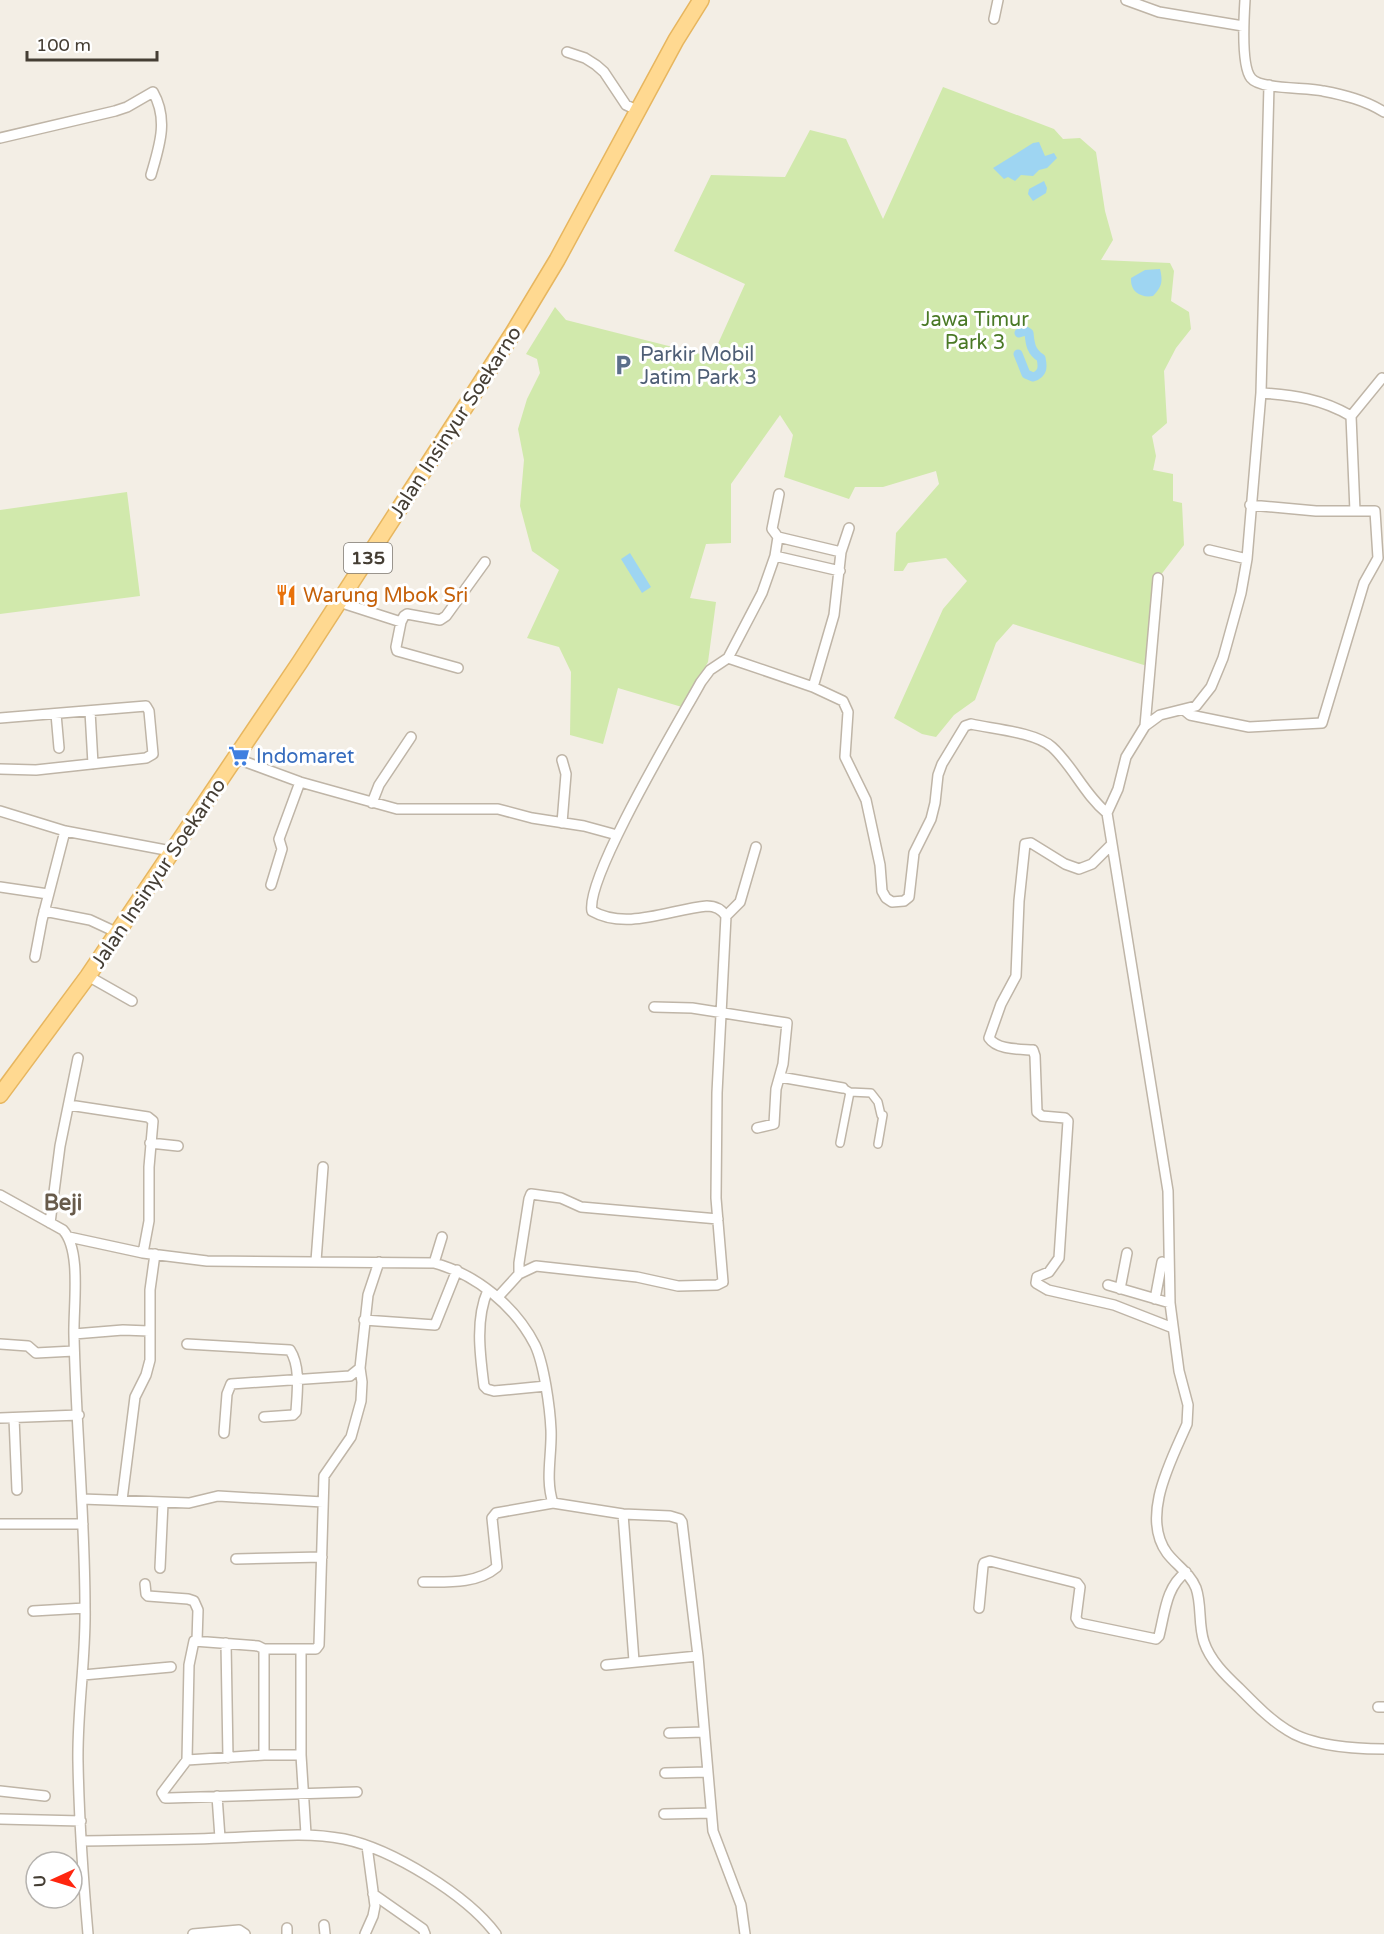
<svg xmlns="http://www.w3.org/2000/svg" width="1384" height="1934" font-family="'Varela Round',sans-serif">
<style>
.green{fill:#d1e9ac}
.water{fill:#9ed5f2}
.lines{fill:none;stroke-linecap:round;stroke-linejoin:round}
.canal{stroke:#9ed5f2;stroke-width:9}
.pedestrian-casing{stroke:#bfb5a7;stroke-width:10}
.minor-casing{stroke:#bfb5a7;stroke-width:12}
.primary-casing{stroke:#e7b65f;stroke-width:18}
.pedestrian{stroke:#fff;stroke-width:7}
.minor{stroke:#fff;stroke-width:9}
.primary{stroke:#ffd991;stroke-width:15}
.labels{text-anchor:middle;stroke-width:6;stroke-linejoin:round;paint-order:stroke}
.shield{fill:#fff;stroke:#7d7871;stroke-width:1.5}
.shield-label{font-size:18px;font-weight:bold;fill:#453e34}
.park-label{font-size:20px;fill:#4a7926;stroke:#fff}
.service-label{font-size:20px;fill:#4e5e75;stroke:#fff;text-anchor:start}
.street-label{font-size:20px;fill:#453e34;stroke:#fff}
.food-label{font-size:20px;fill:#c56008;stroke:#fff;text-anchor:start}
.shop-label{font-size:20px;fill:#366cbe;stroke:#fff;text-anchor:start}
.quarter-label{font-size:22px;font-weight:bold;fill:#685b4b;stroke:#fff}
</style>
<rect width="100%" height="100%" fill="#f3eee5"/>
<path class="green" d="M943,87L1054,129L1063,139L1080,138L1096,152L1105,211L1113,240L1101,260L1170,263L1174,271L1171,301L1189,312L1191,329L1176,348L1164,371L1167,423L1152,436L1156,456L1153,470L1173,474V501L1182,503L1184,545L1153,585L1147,666L1013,624L996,643L975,700L954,715L936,737L922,734L894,718L943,609L967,581L946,558L908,563L903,571H894L896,533L939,484L936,471L883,487H855L849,499L784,477L793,435L780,415L731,484V543L706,544L690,598L716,602L708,662L682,707L618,688L603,744L570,735L571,672L559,647L527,638L559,570L532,551L520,506L524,460L518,429L527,399L540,373L537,359L526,354L555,307L566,320L712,357L745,284L674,251L711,175L785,177L810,130L846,139L883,219Z
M127,492L140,596L0,614V510Z"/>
<path class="water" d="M1039,142L1045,156L1054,153L1057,158L1047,168L1039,170L1033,176L1021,175L1015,181L1008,177L1004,179L993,168L1033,143Z
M1044,181L1047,188L1046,193L1033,201L1028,194L1029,189Z
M1160,269C1163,281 1162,287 1153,296C1141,298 1130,292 1131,278L1145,270Z
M630,553L651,587L642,593L621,559Z"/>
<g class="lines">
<path class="canal" d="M1018,354L1026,374L1033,377C1043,374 1043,367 1041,358C1031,352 1030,344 1029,333L1026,331L1019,333"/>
<defs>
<path id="pedestrian" d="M843,1088L850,1092L871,1093L878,1102L881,1115H883L878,1144
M840,1143L850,1092"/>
<path id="minor" d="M1126,0L1159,12L1243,26
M1245,0C1244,16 1241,66 1251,78C1260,90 1307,87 1323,91C1344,95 1365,100 1384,112
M994,19L998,0
M567,52L585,58L596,65L604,72L626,105L639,111
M1269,85L1261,393L1247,559L1241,593L1223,658L1211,687L1196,706L1160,715L1145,726L1126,757L1118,789L1107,813L1168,1191L1170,1303L1179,1371L1188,1405L1187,1424C1172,1459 1140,1516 1167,1553C1176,1565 1190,1573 1196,1588C1202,1605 1198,1624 1204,1642C1210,1660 1225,1675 1239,1688C1254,1703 1269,1719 1287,1730C1311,1746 1356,1749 1384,1749
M0,138L115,111L127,107L153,92C169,120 159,147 151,175
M1261,393C1294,395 1322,399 1351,416
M1355,511L1351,416L1382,378
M778,537L841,552
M1209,550L1247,559
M775,556L840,571
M339,602L401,622L404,616L407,614L440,620L446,616L485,562
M401,622L396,647L397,651L458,668
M728,658L813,687L843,701L848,712L845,757L866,800L880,865L882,891L886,898L892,902L904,901L909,897L914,853L931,819L935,803L938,775L942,764L965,726L971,724C993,729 1035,732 1052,747C1073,766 1084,794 1107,813
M813,687L834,615L841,552L849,528
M1184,710L1190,715L1249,727L1322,723L1364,583L1378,558L1375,511H1316L1250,505
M90,711L93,764
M56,714L59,748
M0,718L146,706L149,711L153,754L146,758L36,770L0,769
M1145,726L1158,578
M235,758L300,782L397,809H498L532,818L584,826L617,835
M372,803L379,785L411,737
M0,811L65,831L171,851
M562,823L566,774L562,760
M1112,844L1092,864L1079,869L1065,864L1031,843L1025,844L1019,901L1016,976L1001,1004L989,1038C997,1050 1019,1049 1033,1050L1035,1056L1037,1112L1042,1116L1065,1118L1068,1121L1059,1258L1049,1272L1037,1277L1036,1283L1048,1290L1114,1305L1173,1328
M271,885L282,849L279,839L300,782
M0,887L48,894
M44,911L90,920L118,933
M726,916L740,902L756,847
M35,957L42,920L65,831
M88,976L132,1001
M654,1007L692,1008L787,1023L783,1064L776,1089L774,1124L757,1128
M780,1077L843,1088
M69,1105L148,1117L153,1121L149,1167V1221L143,1253
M150,1143L178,1146
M0,1195L63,1230C82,1251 73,1307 74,1336C76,1426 85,1517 85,1608C86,1659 77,1710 78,1762C79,1819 83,1877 88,1934
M50,1223L60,1146L78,1058
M69,1237L143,1253L207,1261L434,1263C476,1274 515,1306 535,1345C544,1364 550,1408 551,1430C552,1455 545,1479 553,1503L623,1514L670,1516L680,1519L682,1522L698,1656L713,1831L741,1905L745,1934
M316,1261L323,1167
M434,1263L442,1237
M519,1274V1263L529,1199L531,1194L561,1198L581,1207L718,1219
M1108,1285L1170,1303
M1120,1289L1127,1253
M488,1290C475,1319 480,1355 484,1386L487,1389L494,1391L546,1386
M498,1297L519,1274L536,1266L637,1277L678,1286L717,1285L723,1282L716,1198L717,1093L726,916C722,910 715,906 707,906C671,909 627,931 592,911C585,878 680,720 701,682L710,670L728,658L762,593L775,556L778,537L772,529L779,494
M1155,1299L1162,1262
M364,1320L435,1325L457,1270
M74,1334L123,1330L149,1331
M0,1344L28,1346L36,1353L74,1351
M187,1344L290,1350C301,1367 297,1393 296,1412L293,1415L264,1417
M0,1418L79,1415
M14,1418L17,1490
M224,1433L227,1394L231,1384L350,1376L360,1368L368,1295L379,1262
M82,1499L189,1503L218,1496L323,1502
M122,1500L135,1397L146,1375L150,1360V1290L155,1254
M623,1514L634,1661
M0,1524H83
M236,1559L322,1557
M160,1568L163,1503
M423,1582C448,1582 477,1584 497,1567L492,1518L496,1513L553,1503
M145,1584L146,1594L148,1596L188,1599L194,1601L198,1610L197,1641
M979,1608L983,1566L984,1563L990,1561L1077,1583L1080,1587L1076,1618L1079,1623L1156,1639L1159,1636C1165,1612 1166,1587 1186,1572
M33,1611L85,1608
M226,1643L228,1758
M264,1649V1755
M301,1649V1755L306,1834
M606,1665L698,1656
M83,1675L171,1667
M1378,1707H1384
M669,1733L704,1732
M187,1760L264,1755H301
M665,1773L708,1772
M0,1791L45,1796
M357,1792L169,1798H165L162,1793L187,1760L189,1665L194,1641L258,1646L264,1649H316L319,1645L324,1476L351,1437L361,1401L362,1382L360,1368
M217,1796L220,1838
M664,1814L711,1813
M0,1819L81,1821
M81,1841C128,1840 175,1840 222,1838C262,1837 304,1831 344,1839C392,1849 467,1895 496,1934
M373,1894L423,1929L425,1934
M324,1925L325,1934
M287,1928V1934
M193,1934L239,1930L245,1934
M365,1934L373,1916L375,1906L367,1846"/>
<path id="primary" d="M0,1095L88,976L300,662L513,333L557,260L676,40L701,0"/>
</defs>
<use href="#pedestrian" class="pedestrian-casing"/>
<use href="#minor" class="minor-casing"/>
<use href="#primary" class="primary-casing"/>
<use href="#pedestrian" class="pedestrian"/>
<use href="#minor" class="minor"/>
<use href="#primary" class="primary"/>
</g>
<defs>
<symbol id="parking-bare" viewBox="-9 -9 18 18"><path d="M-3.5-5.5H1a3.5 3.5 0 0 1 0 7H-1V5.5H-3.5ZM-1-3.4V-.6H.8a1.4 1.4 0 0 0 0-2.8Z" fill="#5c6f8a" stroke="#fff" stroke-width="2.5" paint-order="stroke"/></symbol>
<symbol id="restaurant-bare" viewBox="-9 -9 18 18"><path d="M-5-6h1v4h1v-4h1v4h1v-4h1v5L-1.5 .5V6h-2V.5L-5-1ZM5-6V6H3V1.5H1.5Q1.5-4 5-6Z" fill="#e8710a" stroke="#fff" stroke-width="2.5" paint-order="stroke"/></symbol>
<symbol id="supermarket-bare" viewBox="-9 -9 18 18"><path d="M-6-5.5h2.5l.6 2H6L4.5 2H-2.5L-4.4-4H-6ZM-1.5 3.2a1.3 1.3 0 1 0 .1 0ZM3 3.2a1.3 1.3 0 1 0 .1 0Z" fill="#3f7fe0" stroke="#fff" stroke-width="2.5" paint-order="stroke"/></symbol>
</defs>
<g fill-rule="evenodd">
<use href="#parking-bare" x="608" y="350" width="30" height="30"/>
<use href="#restaurant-bare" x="271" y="580" width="30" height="30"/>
<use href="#supermarket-bare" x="224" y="741" width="30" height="30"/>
</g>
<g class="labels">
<rect class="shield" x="344" y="543" width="48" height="30" rx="4.5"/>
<g class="shield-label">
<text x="368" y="564">135</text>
</g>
<g class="park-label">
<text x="975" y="326">Jawa Timur<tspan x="975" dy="23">Park 3</tspan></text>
</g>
<g class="service-label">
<text x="640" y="361">Parkir Mobil<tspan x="640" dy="23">Jatim Park 3</tspan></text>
</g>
<g class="street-label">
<text transform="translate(455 422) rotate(-57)" y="7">Jalan Insinyur Soekarno</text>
<text transform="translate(158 873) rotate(-56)" y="7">Jalan Insinyur Soekarno</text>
</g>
<g class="food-label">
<text x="303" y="602">Warung Mbok Sri</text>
</g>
<g class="shop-label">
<text x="256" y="763">Indomaret</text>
</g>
<g class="quarter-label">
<text x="63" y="1210">Beji</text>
</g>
</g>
<g transform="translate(54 1880) rotate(266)"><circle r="28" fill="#ffffff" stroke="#b5b2ae" stroke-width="1.5"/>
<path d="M0-4.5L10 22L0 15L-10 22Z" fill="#ff260f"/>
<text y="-9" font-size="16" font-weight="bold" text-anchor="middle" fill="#453e34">U</text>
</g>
<path d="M27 51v9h130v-9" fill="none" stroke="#453e34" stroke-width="3"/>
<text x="36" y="51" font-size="18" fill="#453e34" stroke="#ffffff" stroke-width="4.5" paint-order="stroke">100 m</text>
</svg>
